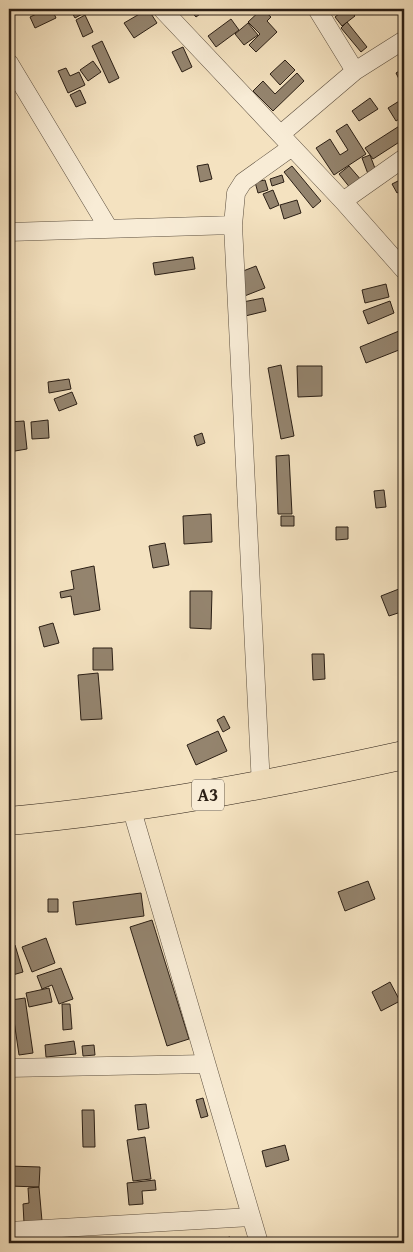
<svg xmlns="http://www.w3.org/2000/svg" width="413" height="1252" font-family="'Gentium Book Plus',serif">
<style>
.building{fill:#94846e;stroke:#2b1f15}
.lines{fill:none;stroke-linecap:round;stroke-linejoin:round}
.minor-casing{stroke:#5d5040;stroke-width:19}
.trunk-casing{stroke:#2b1f15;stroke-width:29}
.minor{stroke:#f8ecd6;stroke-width:18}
.trunk{stroke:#f4e2c0;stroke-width:28}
.labels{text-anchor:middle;stroke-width:5;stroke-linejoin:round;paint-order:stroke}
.shield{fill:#f8ecd6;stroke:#685c4f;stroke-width:1}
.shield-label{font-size:18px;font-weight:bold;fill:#2b1f15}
</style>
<rect width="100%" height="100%" fill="#f4e2c0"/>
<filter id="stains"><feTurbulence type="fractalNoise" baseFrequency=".004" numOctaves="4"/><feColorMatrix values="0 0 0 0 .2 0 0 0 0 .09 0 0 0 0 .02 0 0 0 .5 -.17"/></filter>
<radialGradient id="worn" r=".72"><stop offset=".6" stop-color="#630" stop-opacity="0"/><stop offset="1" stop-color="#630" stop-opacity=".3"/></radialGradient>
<path class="building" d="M47,9H52L56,18L35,28L30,17Z
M70,9H85L86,12L75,18Z
M148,9L157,23L134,38L124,23Z
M189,9H207L196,17Z
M262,9L271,17L267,21L277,32L256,52L249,45L260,34L248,22Z
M345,9H349L355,16L342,26L335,17Z
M85,15L93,32L83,37L76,20Z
M231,19L239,30L216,47L208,36Z
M347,22L367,47L361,52L341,28Z
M248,23L258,35L244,45L235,34Z
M102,41L119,78L109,83L92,46Z
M183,47L192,67L182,72L172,52Z
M285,60L295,70L280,85L270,74Z
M93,61L101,72L88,81L80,70Z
M66,68L70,76L79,72L85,85L68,93L58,71Z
M404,68V81L401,83L396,73Z
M297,73L304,81L273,111L253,91L263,81L275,94Z
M80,90L86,103L76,107L70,95Z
M370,98L378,109L359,121L352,111Z
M404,98V116L396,121L388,108Z
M404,123V139L373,159L365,148Z
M347,124L366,154L334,175L316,148L330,139L340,155L348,150L336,131Z
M370,155L376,171L368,174L362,158Z
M208,164L212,179L200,182L197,166Z
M292,166L321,201L313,208L284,172Z
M349,166L362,181L351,189L339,174Z
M282,175L284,182L272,186L270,179Z
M404,178V189L397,193L392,184Z
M265,180L268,190L258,193L255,182Z
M273,190L279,205L270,209L263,194Z
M297,200L301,213L284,219L280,205Z
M193,257L195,269L155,275L153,263Z
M256,266L265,288L242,297L233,275Z
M386,284L389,297L365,303L362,290Z
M263,298L266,311L241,317L238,303Z
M390,301L394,313L368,324L363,311Z
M399,331L404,348L366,363L360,347Z
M281,365L294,436L281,439L268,368Z
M297,366H322V396L298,397Z
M69,379L71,389L49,393L48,382Z
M72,392L77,404L59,411L54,399Z
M48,420L49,438L32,439L31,422Z
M24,421L27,449L9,452V422Z
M202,433L205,443L197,446L194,436Z
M289,455L292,514H278L276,456Z
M384,490L386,507L376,508L374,491Z
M211,514L212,542L184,544L183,516Z
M281,516H294V526H281Z
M336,527H348V539L336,540Z
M165,543L169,565L153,568L149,546Z
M94,566L100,610L74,615L71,596L61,598L60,592L74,589L71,571Z
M404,587V611L389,616L381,596Z
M190,591H212L211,629L190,628Z
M53,623L59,643L44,647L39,627Z
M93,648H112L113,670H93Z
M312,654H324L325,679L313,680Z
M98,673L102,719L81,720L78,675Z
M224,716L230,728L223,732L217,720Z
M218,731L227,751L196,765L187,745Z
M368,881L375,899L345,911L338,892Z
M141,893L144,916L76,925L73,902Z
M48,899H58V912H48Z
M152,920L189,1039L167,1046L130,927Z
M46,938L55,963L32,972L22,947Z
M15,945L23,972L9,976V947Z
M61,968L73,999L59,1004L52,985L42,989L37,976Z
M390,982L400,1001L381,1011L372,992Z
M49,988L52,1002L29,1007L26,993Z
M25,998L33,1053L19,1055L11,1000Z
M62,1004H70L72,1029L63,1030Z
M74,1041L76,1054L46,1057L45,1045Z
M94,1045L95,1055L83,1056L82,1046Z
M203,1098L208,1116L201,1118L196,1100Z
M146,1104L149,1128L138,1130L135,1105Z
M82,1110H94L95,1147H83Z
M145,1137L151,1179L133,1181L127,1140Z
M285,1145L289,1160L266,1167L262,1151Z
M9,1166L40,1167L39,1187L9,1186Z
M155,1180L156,1190L142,1191L143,1204L129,1205L127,1183Z
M39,1187L42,1221L24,1223L23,1204L29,1203L28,1188Z
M230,1237L231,1243H206V1242Z"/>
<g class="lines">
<defs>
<path id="minor" d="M162,9L343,201L404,270
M317,9L355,71
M9,63L109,229
M281,134L355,71L404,40
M343,201L404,158
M9,232L233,225
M261,786L233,225L236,193L243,182L292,147
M131,807L259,1243
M9,1068L206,1064
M9,1231L251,1217"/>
<path id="trunk" d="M9,821C142,809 273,784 404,755"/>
</defs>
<use href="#minor" class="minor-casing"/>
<use href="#trunk" class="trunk-casing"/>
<use href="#minor" class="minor"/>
<use href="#trunk" class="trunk"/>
</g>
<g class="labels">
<rect class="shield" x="192" y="779.5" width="32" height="31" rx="4"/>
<g class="shield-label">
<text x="208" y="801">A3</text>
</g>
</g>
<rect width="413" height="1252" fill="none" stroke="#f4e2c0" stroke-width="30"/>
<rect x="10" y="10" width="393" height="1232" fill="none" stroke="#2b1f15" stroke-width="2.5"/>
<rect x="15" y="15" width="383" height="1222" fill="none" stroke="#2b1f15"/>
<rect width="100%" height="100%" filter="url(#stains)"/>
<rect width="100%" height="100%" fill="url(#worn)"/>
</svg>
